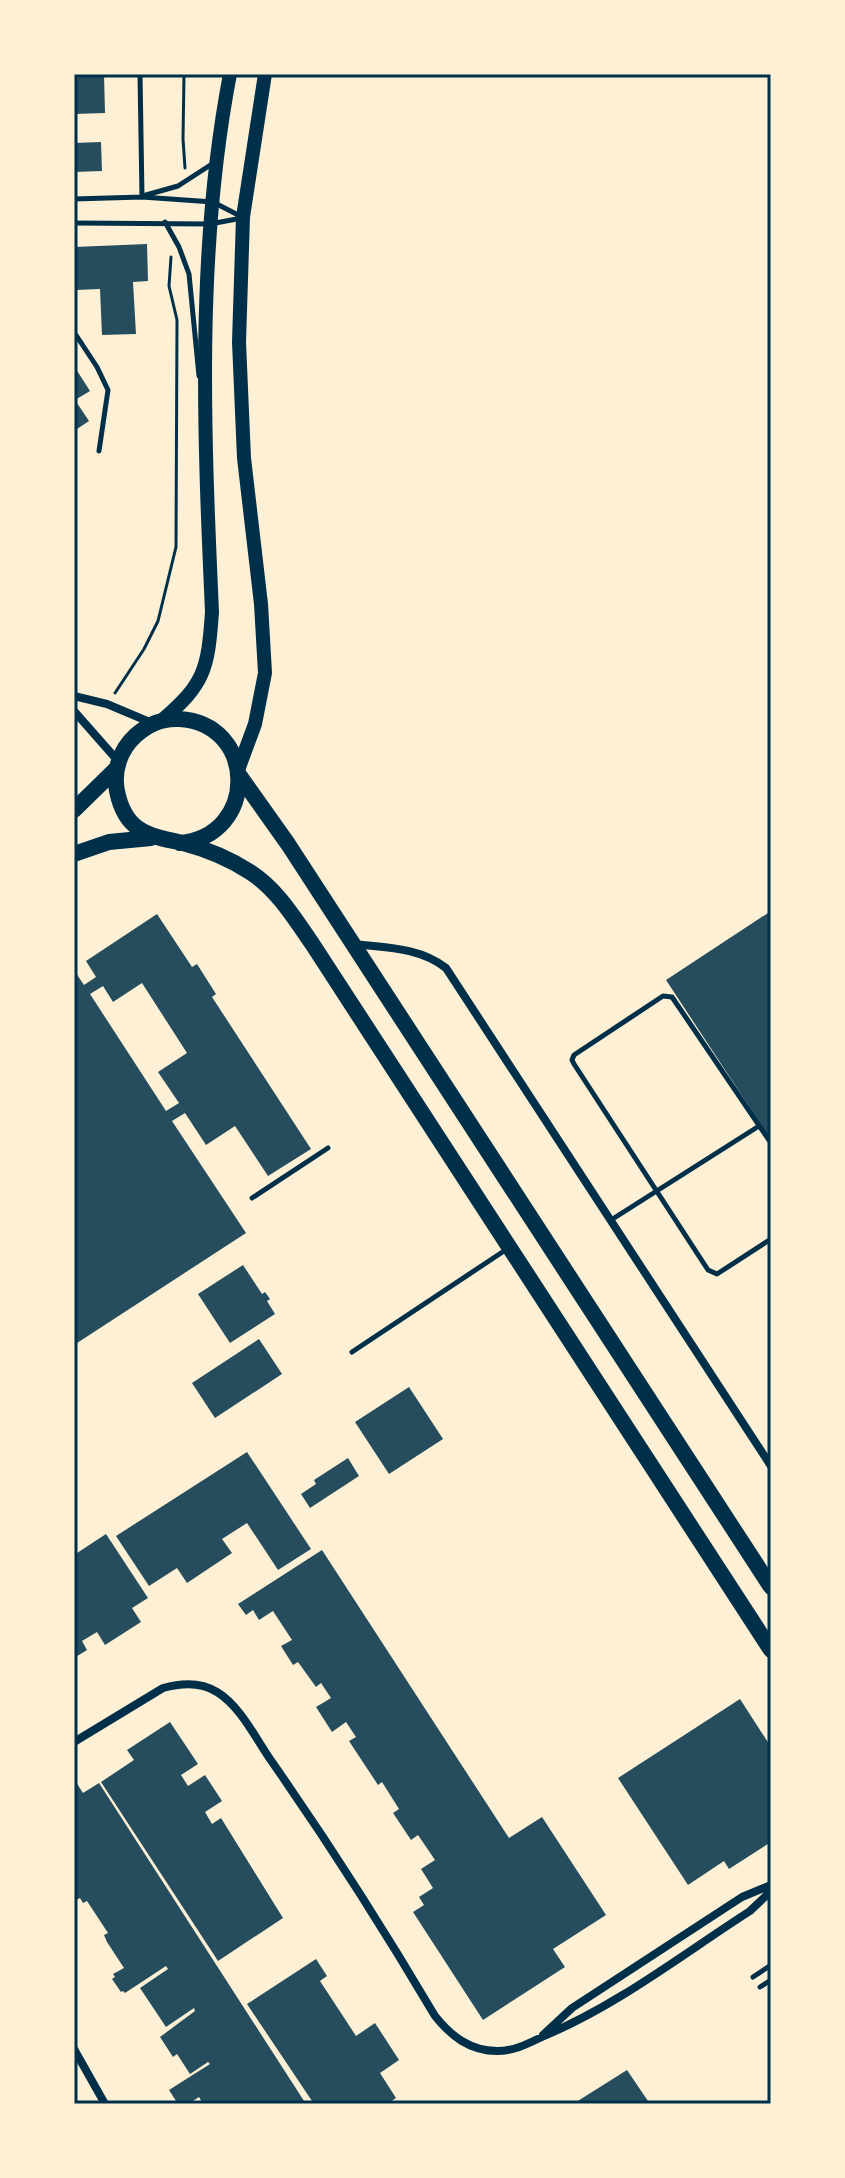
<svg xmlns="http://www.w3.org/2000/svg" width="845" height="2178" font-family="Commissioner,sans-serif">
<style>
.building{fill:#264d5e;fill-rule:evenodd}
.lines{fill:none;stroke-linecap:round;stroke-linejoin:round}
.path{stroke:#003049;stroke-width:3}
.service{stroke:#003049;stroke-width:5}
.minor{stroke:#003049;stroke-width:8}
.tertiary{stroke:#003049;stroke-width:14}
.primary{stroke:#003049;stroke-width:16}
.neatline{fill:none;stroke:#003049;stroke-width:3}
</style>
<rect width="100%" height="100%" fill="#fdf0d5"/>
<path class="building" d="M74,74H104L105,113L74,114Z
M101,142L102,171L74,172V143Z
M147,244L148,281L133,282L136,334L102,335L100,289L75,290L74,247Z
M74,366L90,391L75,400L89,421L74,431Z
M771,911V1140L666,980Z
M157,914L192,967L197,964L216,994L212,997L311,1149L268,1176L235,1126L206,1145L185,1113L172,1121L246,1233L74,1345V970L84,985L96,977L86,961ZM142,983L187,1053L158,1072L179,1103L166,1111L90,994L103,986L113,1002Z
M243,1265L262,1294L265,1292L270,1299L267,1301L275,1314L230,1343L198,1294Z
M259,1339L282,1374L215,1418L192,1383Z
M409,1387L443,1439L389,1474L355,1422Z
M247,1452L311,1549L278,1570L247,1523L222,1539L232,1553L187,1583L177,1568L149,1586L116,1536Z
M348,1458L359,1476L310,1508L301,1494L316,1484L314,1480Z
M106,1534L148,1598L132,1608L141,1622L105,1645L97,1632L82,1641L87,1650L74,1658V1555Z
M322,1550L509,1838L542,1817L606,1915L553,1949L565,1967L483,2020L413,1912L424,1905L419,1897L433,1888L421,1869L435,1860L418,1835L411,1840L393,1813L399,1809L382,1782L378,1785L349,1741L356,1737L346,1722L332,1732L316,1707L331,1698L321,1683L316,1687L298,1662L293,1665L281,1646L292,1640L273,1611L259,1620L253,1610L246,1615L238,1604Z
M740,1699L771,1747V1842L729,1869L724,1861L688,1885L618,1778Z
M170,1722L198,1764L181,1775L188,1786L205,1775L222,1801L205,1812L212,1824L221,1818L283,1918L218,1961L101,1782L134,1760L127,1750Z
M76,1782L83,1793L99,1783L306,2104H203L199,2097L188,2104H178L169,2090L210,2064L208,2062L190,2074L177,2054L173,2057L160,2037L195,2011L194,2008L166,2027L140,1988L168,1969L166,1966L125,1993L123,1991L121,1992L112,1979L115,1977L113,1974L124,1968L107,1942L104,1935L108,1933L87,1901L83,1903L80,1898L74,1901V1784Z
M316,1959L327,1976L320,1981L356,2036L375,2023L399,2060L380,2073L396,2098L387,2104H314L247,2004Z
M627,2070L650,2104H573Z"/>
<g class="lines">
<path class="path" d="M184,74L183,139L185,168
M115,693L144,649L158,621L176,547L177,320L169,286L171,257"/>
<path class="service" d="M140,74L142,197
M146,195L178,186L212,164
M74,199L142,197L213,202L242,217
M165,222L179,247L189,274L199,376
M74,223L210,224L242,218
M74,332L97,367L108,390L99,451
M771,1143L672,997L663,996L574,1055L572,1060L574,1064L708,1270L717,1274L771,1239
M252,1198L328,1148
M611,1220L759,1126
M352,1352L507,1249
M753,1977L771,1965
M760,1987L771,1980"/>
<path class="minor" d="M74,696L107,704L152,723
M74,711L118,761
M353,944C386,948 419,947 446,968L771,1466
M74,1742L163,1688C181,1683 201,1682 217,1692C240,1706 255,1737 270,1759C328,1842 383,1928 435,2016C451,2036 470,2051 497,2051C515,2051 529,2043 544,2036C618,2005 683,1954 750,1911L771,1891
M543,2035L572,2008L742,1897L771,1885
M74,2049L105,2104"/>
<path class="tertiary" d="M161,721C205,684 208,669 212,612C204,433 196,251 230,74
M238,770L255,724L265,673L261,604L244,458L239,342L243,217L265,74"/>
<path class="primary" d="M239,775L288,844L771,1587
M74,810L117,768
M180,843C259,836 257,723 179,719C163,718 147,725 135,736C120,750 113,771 117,791C125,832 149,836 183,843C206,849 230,859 250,872C277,889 295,919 313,945L771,1650
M74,854L109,842L151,838"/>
</g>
<rect width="845" height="2178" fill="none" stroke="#fdf0d5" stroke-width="152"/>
<rect x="76" y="76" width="693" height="2026" class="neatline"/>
</svg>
